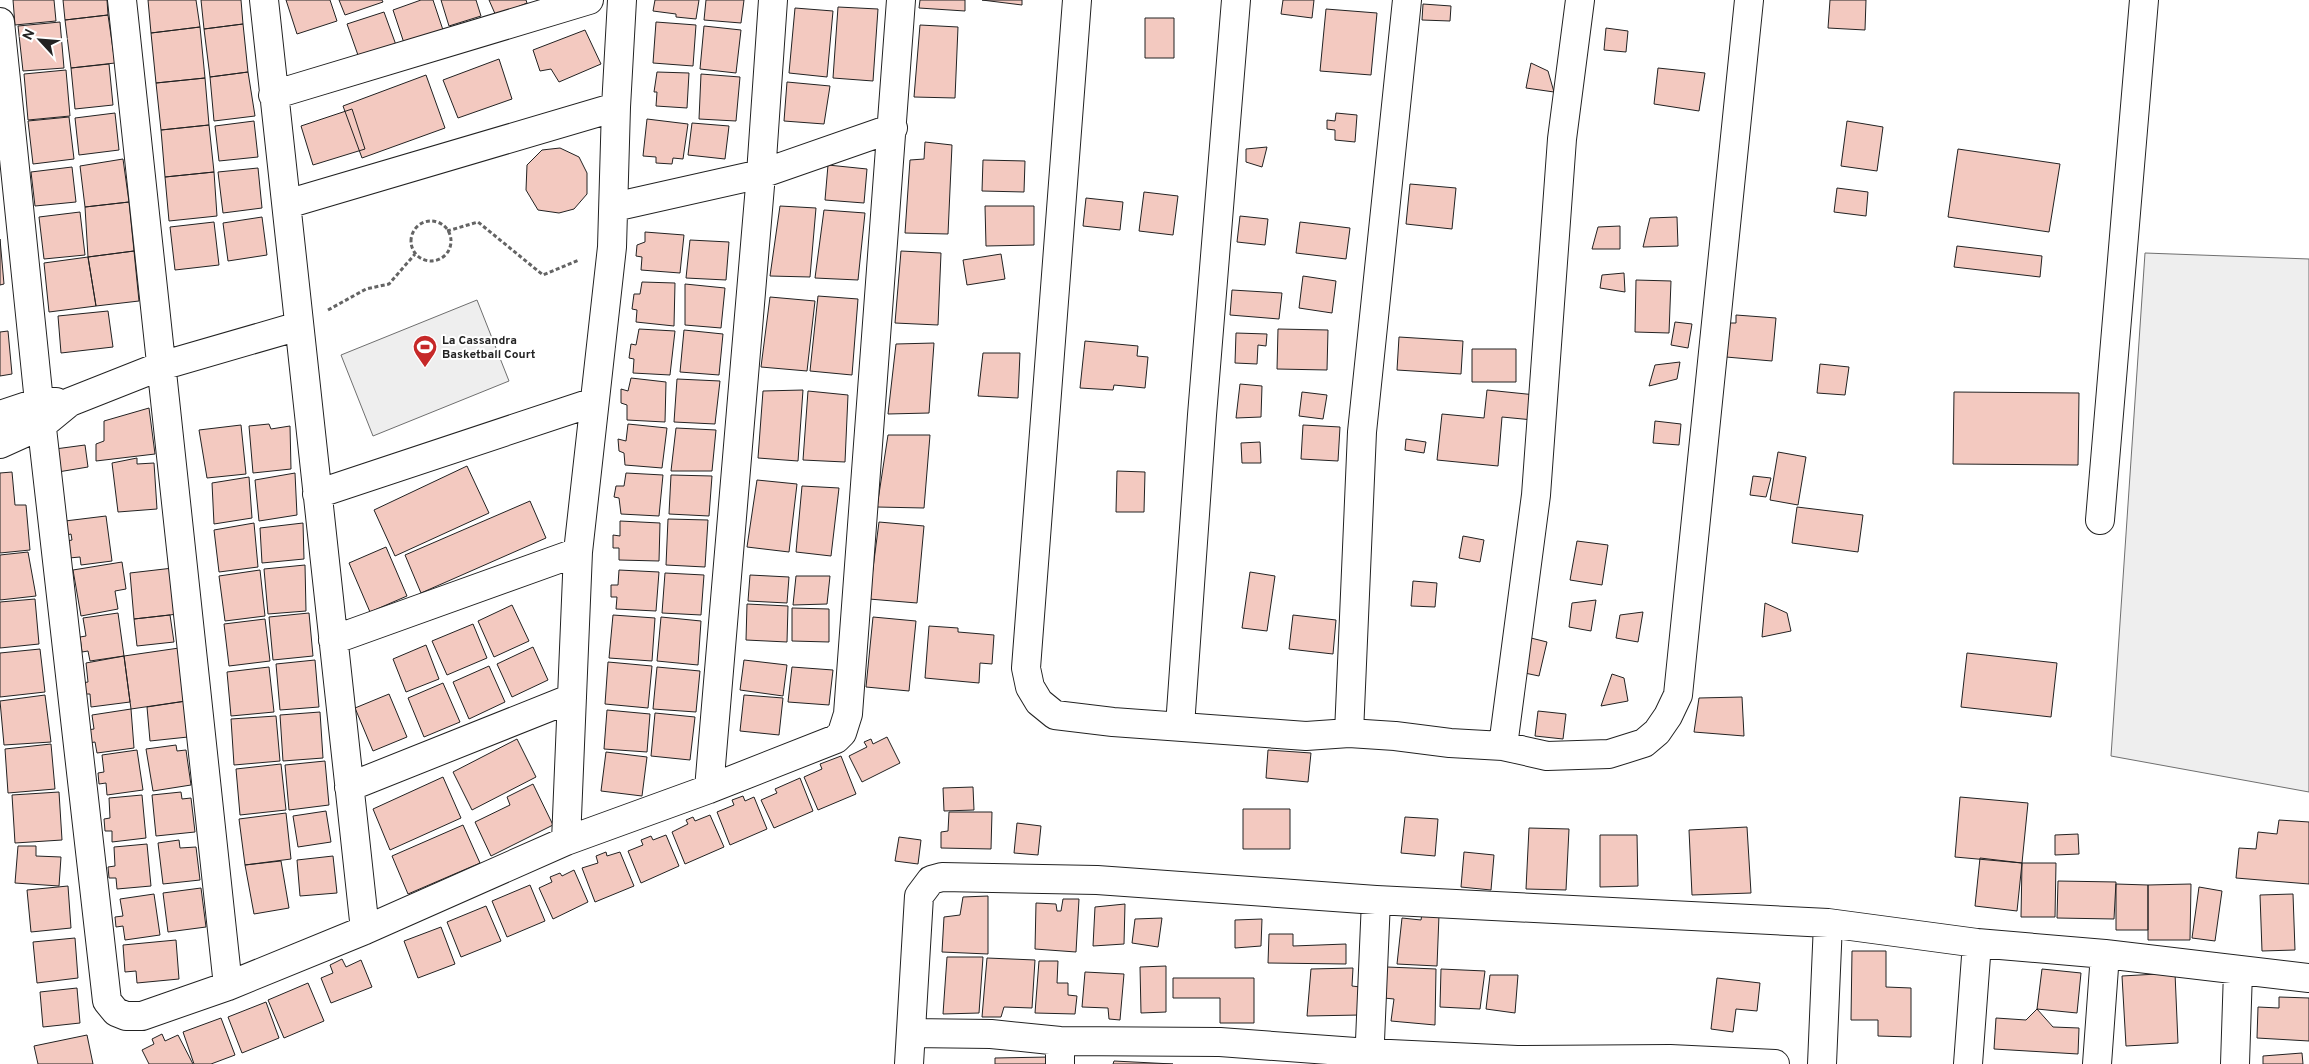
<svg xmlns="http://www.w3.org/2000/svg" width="2309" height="1064" font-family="Overpass,sans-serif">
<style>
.green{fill:#eee;stroke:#6f6f6f}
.building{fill:#f3c9c0;stroke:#222}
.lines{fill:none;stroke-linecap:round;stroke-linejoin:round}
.street-casing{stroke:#222;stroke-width:30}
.path{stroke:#646464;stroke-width:3;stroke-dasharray:4 2.5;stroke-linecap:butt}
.street{stroke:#fff;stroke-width:28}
.labels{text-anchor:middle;stroke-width:4;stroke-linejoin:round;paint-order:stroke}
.poi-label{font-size:12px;font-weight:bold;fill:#222;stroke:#fff;text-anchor:start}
</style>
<rect width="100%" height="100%" fill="#fff"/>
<path class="green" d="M2145,253L2309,259V792L2111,756Z
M477,300L509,381L373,436L341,355Z"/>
<path class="building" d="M13,0H54L56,21L15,25Z
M63,0H107L108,15L65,20Z
M148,0H196L200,27L151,33Z
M201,0H241L243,24L204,29Z
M286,0H330L337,21L297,34Z
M339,0H382L383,2L345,15Z
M421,0H433L443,30L404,43L393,10Z
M441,0H476L481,16L449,26Z
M489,0H526L527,3L496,16Z
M655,0H699L696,19L676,17V14L653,11Z
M706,0H744L741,23L704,20Z
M920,0H965V11L919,8Z
M982,0H1022V5Z
M1283,0H1314L1312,18L1281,14Z
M1830,0H1866L1865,30L1828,28Z
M1423,4L1451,6L1450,21L1422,20Z
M838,7L878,9L873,81L833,78Z
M795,8L833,11L827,77L789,73Z
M1326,9L1377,13L1371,75L1320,71Z
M384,12L396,45L359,58L347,24Z
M108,15L115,63L71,68L65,20Z
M1145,18H1174V58H1145Z
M60,22L64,68L23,71L18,26Z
M656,22L696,25L693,66L653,63Z
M243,24L248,72L210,77L204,29Z
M920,25L958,27L955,98L914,97Z
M704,26L741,30L736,73L700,69Z
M200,27L205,78L156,83L151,33Z
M1606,28L1628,31L1626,52L1604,50Z
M585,30L601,64L559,82L551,69L540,71L533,50Z
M499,59L512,99L458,118L443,80Z
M1531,63L1548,71L1554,92L1526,88Z
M109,64L113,105L75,109L71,68Z
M1658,68L1705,73L1699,111L1654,104Z
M66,70L70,116L28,120L24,74Z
M248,72L255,116L214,121L210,77Z
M657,72L689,73L687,108L656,106L657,92H654Z
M701,74L740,77L736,121L699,119Z
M426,75L445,128L362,158L343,106Z
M205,78L209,125L161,130L156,83Z
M787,82L830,86L824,124L784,121Z
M352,109L365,149L313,165L301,126Z
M115,113L119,150L79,155L75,118Z
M1336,113L1357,115L1355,142L1335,140V130L1327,129V120L1335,121Z
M69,117L74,159L33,164L28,121Z
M647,119L688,124L683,159L673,158L672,164L656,163V157L643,156Z
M254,121L258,157L219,161L215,126Z
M1847,121L1883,127L1877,171L1841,166Z
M692,123L729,126L725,159L688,155Z
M209,125L214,172L165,177L161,130Z
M925,142L952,145L948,234L905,233L910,160L924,159Z
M1267,147L1262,167L1246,162V149Z
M560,148L579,157L587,173V194L574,209L559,213L538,210L526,190L527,165L542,150Z
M1958,149L2060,164L2049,232L1948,217Z
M123,159L129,202L85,207L80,166Z
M983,160L1025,161L1024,192L982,191Z
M828,165L867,169L864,203L825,200Z
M72,167L76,202L35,206L31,172Z
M258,168L262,208L223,213L218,172Z
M214,172L217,216L169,221L165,177Z
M1410,184L1456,188L1452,229L1406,224Z
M1837,188L1868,192L1866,216L1834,212Z
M1144,192L1178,196L1173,235L1139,231Z
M1086,198L1123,202L1120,230L1083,226Z
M129,202L134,251L88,257L85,207Z
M780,206L816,208L810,277L770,276Z
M985,206H1034V245L986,246Z
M824,210L865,213L858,280L815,278Z
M80,212L85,255L44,259L39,217Z
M1240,216L1268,219L1265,245L1237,242Z
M262,217L267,255L228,261L223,223Z
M1677,217L1678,246L1643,247L1650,218Z
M214,222L219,265L175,270L170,227Z
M1300,222L1350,228L1346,259L1296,253Z
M1620,226V249H1592L1598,227Z
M645,232L684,235L680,273L641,270L642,257L636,256L637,245L645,242Z
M0,239L4,284L0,285Z
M690,240L729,242L726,280L686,278Z
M1957,246L2042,256L2040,277L1954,267Z
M134,251L139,301L96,306L88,257Z
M901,251L941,253L938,325L895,323Z
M1001,254L1005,279L967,285L963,260Z
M88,257L96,306L49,312L44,263Z
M1624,273L1625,292L1600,288L1602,275Z
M1303,276L1336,281L1332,313L1299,308Z
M1636,280L1671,281L1669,333L1635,332Z
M642,282L675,283L674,326L636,322L637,310L632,309L634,294H640Z
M685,284L725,288L721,328L685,325Z
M1232,290L1282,293L1279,319L1230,315Z
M818,296L858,299L852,375L810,371Z
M770,297L815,301L807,371L761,367Z
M108,311L113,347L61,353L58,316Z
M1736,315L1776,318L1772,361L1726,357L1729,323H1736Z
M1675,322L1692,324L1688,348L1671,345Z
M639,329L675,331L670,375L633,373L634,359L629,358L631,344L636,345Z
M1278,329L1328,330L1327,370L1277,369Z
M684,330L723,334L719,375L680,372Z
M8,331L12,374L0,376V332Z
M1236,333L1267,334L1266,346L1258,345L1257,364L1235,363Z
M1399,337L1463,341L1461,374L1397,370Z
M1085,341L1138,346L1137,356L1148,357L1145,388L1114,385L1113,390L1080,388Z
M934,343L929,413L888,414L896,344Z
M1472,349H1516V382H1472Z
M983,353H1020L1018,398L978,396Z
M1680,362L1677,379L1649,386L1655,365Z
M1820,364L1849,367L1845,395L1817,393Z
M631,378L666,382L665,422L627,420V405L621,403V389L628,391Z
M677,379L720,381L715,424L674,422Z
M1240,384L1262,386L1261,417L1236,418Z
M803,390L798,461L758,458L763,391Z
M1487,390L1536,395L1533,420L1502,417L1498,466L1437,460L1442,414L1484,418Z
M808,391L848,395L845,462L803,460Z
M1302,392L1327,395L1323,419L1299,416Z
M1954,392L2079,393L2078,465L1953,464Z
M149,408L155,454L96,461V444L104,441V421Z
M1655,421L1681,424L1679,445L1653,443Z
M269,424L271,429L290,426L291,469L253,473L249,426Z
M628,424L667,428L662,468L625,465L624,453L619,451L618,439L626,441Z
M241,425L246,474L207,478L199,430Z
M1303,425L1340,427L1338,461L1301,459Z
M676,428L716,430L712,471H671Z
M888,435H930L924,508L877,507Z
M1406,439L1426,442L1424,453L1405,450Z
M1260,442L1261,463H1242L1241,443Z
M85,445L88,467L58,472L55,449Z
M1778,452L1806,457L1798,505L1770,500Z
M137,458V464L154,463L157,509L118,512L112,463Z
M467,466L489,513L395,556L374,510Z
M1117,471L1145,472L1144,512H1116Z
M12,472L15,505H26L30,550L0,553V473Z
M295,473L297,515L259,521L255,480Z
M626,473L663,475L659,516L621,514L619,498L614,497L616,486H624Z
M671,475L712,476L709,516L669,514Z
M1753,476L1771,478L1766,497L1750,495Z
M249,477L252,518L214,524L212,483Z
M757,480L797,484L789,552L747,547Z
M802,486L839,488L831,556L796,552Z
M530,501L546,538L421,593L405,555Z
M1797,507L1863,515L1858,552L1792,543Z
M106,516L112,561L81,565L80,557L69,558L67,541L72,540L71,534L67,535L65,521Z
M668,519L708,520L705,567L666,565Z
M620,521L660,523L659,561L619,560V548H613V535L620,536Z
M879,522L924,526L917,603L869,599Z
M254,523L258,567L219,572L214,530Z
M303,523L304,559L262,563L260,528Z
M1463,536L1484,540L1480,562L1459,558Z
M1577,541L1608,545L1602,585L1570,580Z
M386,547L407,596L370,612L349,563Z
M28,552L36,596L0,600V555Z
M122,562L126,589L115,591L118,609L81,616L73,570Z
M305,565L306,611L268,614L264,569Z
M173,568L178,614L134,619L130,573Z
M260,570L265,616L225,621L219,576Z
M619,570L659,572L656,611L616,609L617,597H611V585H618Z
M1250,572L1275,576L1267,631L1242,628Z
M665,573L704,575L701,615L662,613Z
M750,575L789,577L787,603L748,601Z
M796,576H830L827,604L793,605Z
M1413,581L1437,583L1435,607L1411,606Z
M35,599L39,644L0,648V602Z
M1596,600L1591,631L1569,627L1572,603Z
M1765,603L1787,613L1791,631L1762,637Z
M747,604L788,606L787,642L746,640Z
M512,605L529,641L494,657L478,621Z
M792,608L829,609V642L792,641Z
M1643,612L1638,642L1616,638L1620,615Z
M118,613L124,656L90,661L88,651L82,652L80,637L86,636L83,618Z
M309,613L313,656L273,660L269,617Z
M170,615L174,642L137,646L134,619Z
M613,615L655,618L652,661L609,658Z
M1293,615L1336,620L1333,654L1289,649Z
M661,617L701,621L698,665L657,661Z
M873,617L916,621L909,691L866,687Z
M265,619L270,661L229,666L224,624Z
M473,624L487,658L447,675L432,641Z
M929,626L958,628V632L994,635L992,664L980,663L979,683L925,678Z
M1523,636L1547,642L1539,676L1515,671Z
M426,645L439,679L406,692L393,659Z
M533,647L548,680L512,697L497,664Z
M179,648L186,701L131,709L124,656Z
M40,649L45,692L0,697V653Z
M1967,653L2057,663L2051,717L1961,707Z
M124,656L130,702L91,707L90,694H83L82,683L88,682L86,663Z
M315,660L319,707L280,710L276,664Z
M744,660L787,665L783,696L740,690Z
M608,662L652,666L648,708L605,704Z
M489,666L505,702L469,719L453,682Z
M269,667L274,712L231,716L227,672Z
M657,667L700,671L696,712L653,709Z
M792,667L833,670L829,705L788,702Z
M1612,674L1624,678L1628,701L1601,706Z
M443,683L460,722L424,737L408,698Z
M389,694L407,737L373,751L355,708Z
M45,695L51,742L4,745L0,701Z
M744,695L783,698L779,735L740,731Z
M1742,697L1744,736L1694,732L1699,698Z
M186,701L188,737L150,741L147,707Z
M131,709L134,748L97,753L95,742L89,743L87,730L94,729L92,715Z
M607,710L650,714L647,752L604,749Z
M1538,711L1566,714L1563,739L1535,736Z
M320,712L323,758L283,761L280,715Z
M655,713L695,717L690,760L651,756Z
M276,716L280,761L234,765L231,719Z
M887,737L900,763L862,782L849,756L867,747L864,742L871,739L873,744Z
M517,739L536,777L472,810L453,772Z
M51,744L55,789L8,793L5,749Z
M176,745L177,751L186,750L191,785L153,791L146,749Z
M137,750L143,790L107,795L106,783L99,784L98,773L104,772L102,755Z
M1268,750L1311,753L1308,782L1266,778Z
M606,752L647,757L642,796L601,791Z
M841,756L856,794L818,810L804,777L822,769L820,764Z
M325,761L329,805L289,810L285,765Z
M281,764L286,810L240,815L236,769Z
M443,777L461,818L390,850L373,809Z
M800,778L813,811L774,828L761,800L777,793L775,789Z
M533,784L553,825L491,856L475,822L510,805L507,797Z
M973,787L974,810L944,811L943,788Z
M59,792L62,840L15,843L12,795Z
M181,792L182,799L191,798L195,832L156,836L152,795Z
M142,795L146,838L112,842V831H105L104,819L110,818L109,798Z
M743,796L745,801L754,797L767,829L730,845L717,812L734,805L732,800Z
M1960,797L2028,803L2022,863L1955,857Z
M1243,809H1290V849H1243Z
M326,811L331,842L298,847L293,816Z
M949,812H992L991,849L941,848V832L948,831Z
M286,813L291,859L245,865L239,819Z
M710,815L724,847L685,864L672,832L688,824L686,820L693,817L695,821Z
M1405,817L1438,819L1435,856L1401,853Z
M2279,820L2309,822V884L2236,878L2239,848L2256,849L2258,832L2277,834Z
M1017,823L1041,826L1038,855L1014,853Z
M463,825L480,863L408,894L392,856Z
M1747,827L1751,893L1692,895L1689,830Z
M1529,828L1569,829L1566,890L1526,889Z
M2078,834L2079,854L2055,855V835Z
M666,835L679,866L641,883L628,851L643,845L641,840L651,836L653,840Z
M1600,835H1637L1638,886L1600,887Z
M899,837L921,840L918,864L895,861Z
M179,840L180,848L196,847L200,880L163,884L158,843Z
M147,844L151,886L117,889L116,878H109L108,867L115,866L114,847Z
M18,846H36V856L61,857L59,886L15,883Z
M606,852L607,856L620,852L634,886L595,902L582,868L598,863L596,856Z
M1464,852L1494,855L1491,890L1461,887Z
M333,856L337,893L300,896L297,860Z
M1980,858L2022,863L2017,911L1975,906Z
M281,861L289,908L254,914L245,865Z
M2022,863H2056L2055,917H2021Z
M574,870L588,902L553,919L539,888L552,882L550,877L560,873L562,876Z
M2058,881L2116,882L2114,919L2057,918Z
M2116,884L2148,885V930H2116Z
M2191,884L2190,940H2148V885Z
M530,885L545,921L507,937L492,901Z
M68,886L71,928L31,932L27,890Z
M2199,887L2222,891L2215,941L2192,938Z
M201,888L206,927L168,932L163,893Z
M154,894L160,935L125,940L123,926L116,927L115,917L123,916L120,899Z
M2293,894L2295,950L2262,951L2260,895Z
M988,896V954L942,952L944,917L960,915L963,897Z
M1063,899H1079L1076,952L1035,949L1036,903L1056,904L1057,911H1061Z
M1125,904L1124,944L1093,946L1095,907Z
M486,906L501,941L461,957L447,922Z
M1422,914L1439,915L1437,966L1397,964L1402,918L1421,920Z
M1162,918L1158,947L1132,943L1135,919Z
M1262,919L1261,946L1235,948V920Z
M441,927L455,964L418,978L404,941Z
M1269,934H1293V946L1346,944V964L1268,963Z
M75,938L78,978L37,983L33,942Z
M176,940L179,979L137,983L136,971L125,972L123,945Z
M1852,951H1886V987L1911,988V1037L1878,1036V1020H1851Z
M947,957H983L979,1013L943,1014Z
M987,958L1035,960L1032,1008L1004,1007L1001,1017H982Z
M342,959L346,967L361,960L372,987L331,1003L321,978L333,973L330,965Z
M1039,961H1058L1057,983H1068V995L1077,996L1075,1014L1035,1013Z
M1166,966V1012L1141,1013L1140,967Z
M1387,967L1436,969L1435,1025L1391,1021L1394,999L1384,998Z
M1353,968L1352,986L1360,987V1015L1307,1016L1311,969Z
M1441,969L1485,971L1480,1009L1440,1007Z
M2042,969L2081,973L2077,1013L2037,1009Z
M1085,972L1124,974L1120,1020L1109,1019L1108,1008L1082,1007Z
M2175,973L2178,1043L2126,1046L2122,976Z
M1490,975H1518L1515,1013L1486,1009Z
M1173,978H1254V1023H1220V998H1173Z
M1717,978L1760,983L1757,1011L1736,1009L1733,1032L1711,1029Z
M308,983L324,1021L284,1038L268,1000Z
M77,988L80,1023L43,1027L40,992Z
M2279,997L2309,998V1041L2257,1038L2258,1007L2279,1008Z
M266,1002L279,1038L242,1053L228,1017Z
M2037,1009L2053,1027L2079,1028L2078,1054L1994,1049L1996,1018L2026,1020Z
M221,1018L235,1055L211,1064H194L183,1032Z
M162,1034L165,1041L178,1035L193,1064H149L142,1050L154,1044L152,1039Z
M87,1035L93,1064H38L34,1046Z
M2302,1053L2303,1064H2263V1056Z
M1050,1057V1064H995V1058Z
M1114,1061L1173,1064H1113Z"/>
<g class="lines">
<defs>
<path id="street" d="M122,0L228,986
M264,0L365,930
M1077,0L1026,668L1030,687L1039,702L1055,715L1113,722L1306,736L1349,733L1395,736L1450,743L1503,746L1547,756L1609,754L1644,743L1657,732L1668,716L1678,695L1749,0
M0,22L39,402L107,1001L116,1012L126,1016H142L228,986L365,930L566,841L709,789L836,739L842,733L848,714L901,0
M273,95L589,0
M287,204L616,107
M614,207L761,174L893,128
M0,415L39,402H56
M0,444L42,425L70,402L161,366L299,326
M317,494L594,402
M2100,520L2144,0
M333,640L578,552
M1180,726L1202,415L1236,0
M1349,733L1362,432L1407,0
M1503,746L1536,495L1562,139L1580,0
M349,787L572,698
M709,789L761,174L773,0
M566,841L578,552L612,247L616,107L622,0
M911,1033L991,1034L1060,1041L1220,1042L1369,1053L1517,1060L1670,1059L1775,1064
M909,1064L919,896L931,880L942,877L1097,880L1376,900L1828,923L1977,943L2105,954L2309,978
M1060,1064V1041
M1369,1064L1376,900
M1822,1064L1828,923
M1968,1064L1977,943
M2097,1064L2105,954
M2235,1064L2238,971"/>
</defs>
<use href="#street" class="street-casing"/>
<path class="path" d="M411 241a20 20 0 1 1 40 0a20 20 0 1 1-40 0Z
M447,231L478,222L543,275L579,260
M328,310L366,289L389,284L415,254"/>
<use href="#street" class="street"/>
</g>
<defs>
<symbol id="stadium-pin" viewBox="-11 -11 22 30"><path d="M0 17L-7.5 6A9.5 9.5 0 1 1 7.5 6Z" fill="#c62828" stroke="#fff"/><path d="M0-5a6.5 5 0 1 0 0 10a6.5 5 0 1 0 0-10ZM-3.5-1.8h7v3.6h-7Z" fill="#fff"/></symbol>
</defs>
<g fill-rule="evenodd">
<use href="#stadium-pin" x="411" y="333" width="28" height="38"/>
</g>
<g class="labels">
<g class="poi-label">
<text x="442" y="344">La Cassandra<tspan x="442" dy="14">Basketball Court</tspan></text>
</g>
</g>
<g transform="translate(40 40) rotate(296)" stroke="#ffffff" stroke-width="4" paint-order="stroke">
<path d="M0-4L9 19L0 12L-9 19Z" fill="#222222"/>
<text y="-8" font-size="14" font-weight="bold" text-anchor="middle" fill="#222222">N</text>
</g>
</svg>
